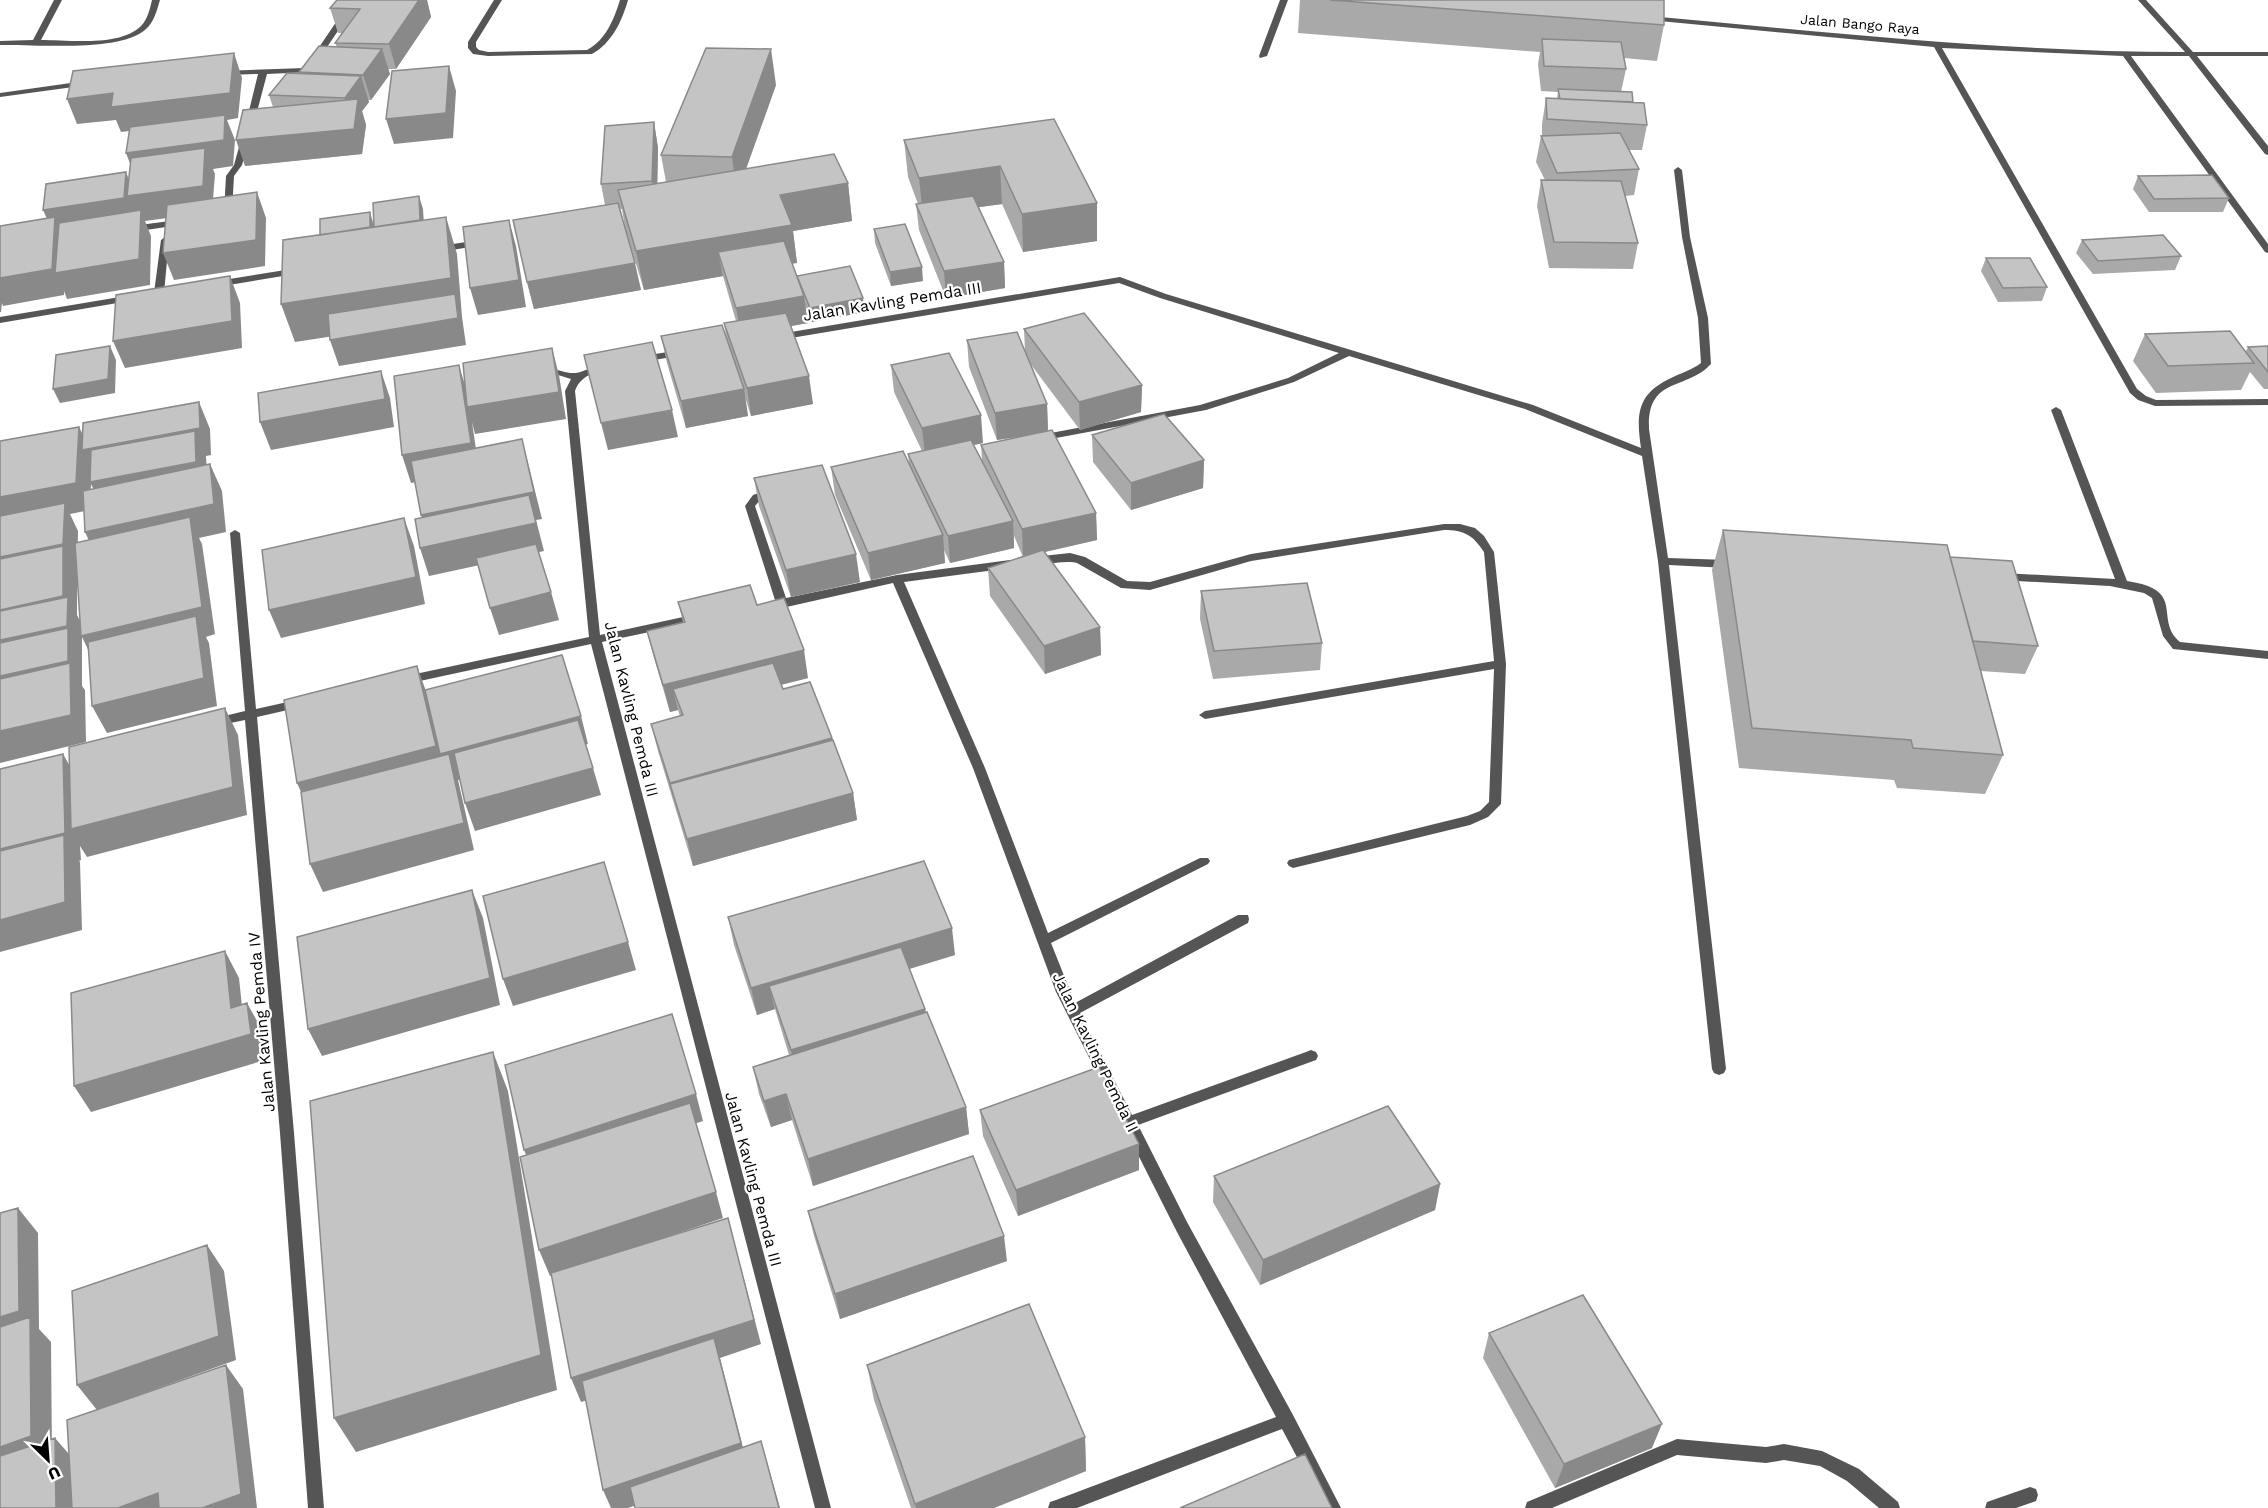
<svg xmlns="http://www.w3.org/2000/svg" width="2268" height="1508" font-family="'Work Sans',sans-serif">
<style>
.lines{fill:none;stroke-linecap:round;stroke-linejoin:round}
.lane{fill:#555;fill-rule:evenodd}
.street{fill:#555;fill-rule:evenodd}
.wall{fill:#a9a9a9}
.shaded-wall{fill:#898989;fill-rule:evenodd}
.building{fill:#c4c4c4;stroke:#898989;stroke-width:1.5}
.labels{text-anchor:middle;stroke-width:4.5;stroke-linejoin:round;paint-order:stroke}
.far-street-label{font-size:14px;fill:#000;stroke:#fff}
.street-label{font-size:16px;fill:#000;stroke:#fff}
</style>
<rect width="100%" height="100%" fill="#fff"/>
<g class="lines">
<path class="lane" d="M54,0H62L41,40C69,40 120,47 141,26C148,19 150,8 152,0H160C157,10 154,22 146,29C121,53 35,44 0,45V41L33,40Z
M1280,0H1288L1267,56L1260,58L1259,56Z"/>
<path class="street" d="M351,0H359L310,72L267,74L254,123L247,125L246,123L258,74L225,75H222V71L305,68Z
M494,0H502L476,42V47L479,50L488,52L587,50C606,40 614,19 620,0H628C622,21 612,43 592,54L488,56L473,54L468,48V42Z
M2138,0H2146L2193,52H2268V56H2197L2268,146V155L2265,154L2189,56H2131L2268,244V253L2265,252L2123,56L1942,48L2137,389L2146,396L2156,400L2268,399V405L2155,406L2138,400L2130,393L1934,47L1649,20L1645,18L1649,16C1827,32 2005,52 2185,52Z
M85,81H88V85L0,97V93Z
M245,137L249,140L242,165L234,176L232,212L228,215L224,212L226,176L234,165L241,140Z
M1678,167L1682,170L1690,237L1708,318L1711,364C1686,391 1647,376 1649,429L1668,558L1728,560L1733,564L1728,568L1669,565L1726,1069L1724,1073L1719,1075L1714,1073L1712,1069L1658,561L1642,456L1525,409L1349,356L1294,382L1206,410L1040,441L1036,440L1035,438L1040,435L1200,405L1288,378L1339,353L1160,298L1119,283L779,340L774,337L779,334L1120,277L1166,294L1533,405L1641,448C1636,414 1637,394 1671,378C1681,373 1692,370 1701,363L1698,318L1682,237L1674,170Z
M170,221L174,224L173,226L132,232L128,229L132,226Z
M165,237L169,240L164,293L159,296L154,293L161,240Z
M479,240L484,243L482,245L440,252L435,249L440,246Z
M298,268L303,271L301,273L217,287L212,284L217,281Z
M132,295L137,298L135,300L0,323V317Z
M681,350L686,353L684,355L642,362L637,359L642,356Z
M602,364L605,365V369C592,373 580,377 575,391L600,635L697,614L703,618L697,622L602,642L831,1508H815L591,644L406,684L400,680L406,676L589,637L565,391L571,379L558,375L543,377L538,374C552,364 562,374 575,373C580,373 595,366 602,364Z
M2056,407L2061,410L2127,581C2188,590 2153,619 2180,642L2268,651V659L2173,649L2163,636L2152,598L2144,593L2110,586L1999,580L1998,577L1999,574L2003,573L2115,579L2051,410Z
M773,488L777,489L778,491L777,493L761,499L755,506L786,598L897,575L1010,560L1015,564L1010,568L904,582L985,768L1048,933L1200,858H1208L1210,861L1208,864L1051,943L1075,1003L1238,915H1248L1249,919L1248,923L1080,1013L1132,1115L1306,1052L1311,1050L1316,1052L1318,1056L1316,1060L1138,1125L1187,1222L1293,1415L1341,1508H1324L1282,1429L1077,1508H1048L1050,1502L1056,1500L1276,1417L1177,1232L1056,992L973,768L893,583L782,608L772,607L770,604L775,600L745,506L753,495Z
M1444,524H1460L1475,528L1484,536L1494,552L1506,664L1501,804L1488,817L1470,825L1293,868L1289,866L1287,863L1289,860L1467,816L1480,811L1489,802L1494,669L1205,719L1199,715L1205,711L1494,661L1484,552C1473,535 1464,530 1444,530L1251,561L1150,590L1121,588L1077,563C1063,559 1037,569 1028,561L1033,557L1070,553L1085,557L1127,581L1150,582L1251,554Z
M235,530L240,533L256,709L301,699L307,703L301,707L257,717L294,1133L324,1508H308L280,1133L245,720L216,726L210,722L212,719L245,711L230,533Z
M1677,1439L1766,1447L1784,1444L1822,1451L1859,1469L1898,1502L1900,1508H1879L1847,1481L1820,1466L1784,1460L1766,1463L1677,1455L1552,1508H1525L1527,1502Z
M2030,1487L2036,1489L2038,1495L2036,1501L2016,1508H1985L1987,1502Z"/>
</g>
<path class="wall" d="M337,0H427L431,17L396,69H388L390,74L371,100H368L369,102L362,111L366,125L362,154L245,166L273,107L269,95L299,74V72L337,47L335,43L342,33H338L330,8Z
M1300,0H1664V25L1657,61L1624,58L1626,69L1621,92L1633,102L1647,125L1642,150H1629L1639,169L1634,195L1625,196L1638,243L1633,269L1549,268L1537,206L1541,180H1545L1536,162L1541,136H1542V124L1546,98L1557,99L1558,92L1541,91L1538,64L1540,52L1298,33Z
M776,85L746,169L848,183L852,221L793,231L797,263H792L797,276L865,312L812,322L805,306L808,323L791,326L813,404L751,416L745,397L748,416L686,428L667,363L661,336L727,341L724,323L736,321L723,276L644,290L625,228L622,209H620L641,290L534,309L527,282L605,205L601,184L654,122L658,148L657,184L666,182L661,155Z
M1054,119L1097,203V241L1023,252L1002,204L979,207L1004,262L1005,288L946,298L919,230L916,204H918L908,177L904,140Z
M2138,176L2229,198L2223,212H2149L2133,189Z
M874,229L923,281L891,286L875,243Z
M2082,240L2181,256L2175,270L2093,274L2076,253Z
M1986,258L2047,287L2042,301L1998,302L1981,271Z
M1024,329L1142,385L1141,412L1080,430L1029,362L1047,404L1048,430L1096,513L1097,540L1044,552L1100,627L1101,655L1045,674L990,596L988,568L1023,557L1014,536V548L950,563L944,550L945,563L871,580L835,495L831,467L909,464L908,454L922,451L894,392L891,365L983,443L974,445L982,460L981,445L1018,437L997,440L969,367L967,340L1025,351Z
M2145,334L2246,351L2248,347L2268,346V389H2264L2250,372L2241,390L2156,393L2133,361Z
M1092,435L1204,460L1203,488L1131,510L1093,462Z
M754,478L860,582L791,597L759,506Z
M1723,530L1950,557L2038,646L2025,674L1981,671L2003,755L1985,794L1897,788L1894,780L1739,768L1712,570Z
M1201,591L1322,643L1320,670L1213,679L1200,619Z
M678,602L757,605L808,678L781,685L783,689L832,738L853,793L857,820L693,866L658,751L651,724L680,716L678,710L670,712L654,658L647,631L683,622Z
M728,917L955,955L909,969L926,1012L966,1107L969,1134L813,1186L792,1120L771,1127L759,1094L753,1067L789,1055L775,1009L757,1015L734,945Z
M980,1110L1139,1144V1170L1018,1216L983,1136Z
M1214,1176L1440,1184L1435,1210L1260,1285L1213,1202Z
M808,1211L1007,1261L840,1319L814,1236Z
M1489,1333L1652,1448L1555,1488L1483,1358Z
M867,1365L1085,1437L1086,1471L994,1508H911L874,1400Z"/>
<path class="shaded-wall" d="M419,0H427L431,17L396,69L389,44Z
M382,49L390,74L371,100L363,75Z
M771,49L776,85L737,194L732,157Z
M234,53L242,78L238,118L227,120L235,140L233,166L213,169L215,174L212,212L145,221L151,236L150,285L67,299L64,291V295L3,306L2,303L1,312H0V262L54,234L43,210L126,172L135,195L136,179L126,153L225,120L121,132L116,120L77,124L67,99Z
M449,66L456,91L453,138L394,144L386,119Z
M361,76L369,102L362,111L366,125L362,154L245,166L236,140L353,124L345,98Z
M654,122L658,148L657,207L652,181Z
M1000,166L1002,204L923,215L919,178Z
M848,183L852,221L793,231L797,263L726,275L718,252L723,276L644,290L636,251L780,195Z
M257,192L266,218L265,266L174,280L163,253Z
M419,196L423,209L425,240L325,254L370,212L374,226Z
M1097,203V241L1023,252L1022,214Z
M446,217L457,254L462,317L466,345L339,366L330,340L458,317L295,342L281,304Z
M509,220L516,246L526,307L478,315L470,288Z
M1004,262L1005,288L946,298L944,271Z
M635,263L641,290L534,309L527,282Z
M922,267L923,281L891,286L890,272Z
M230,276L240,303L242,348L125,368L113,341Z
M804,296L808,323L741,335L736,308Z
M863,298L865,312L812,322L810,308Z
M110,346L116,360L115,393L60,403L53,389Z
M552,348L559,375L566,419L475,434L472,422L479,470L411,483L402,455L459,365L467,392Z
M381,371L390,398L394,427L271,450L260,422Z
M809,376L813,404L751,416L747,388Z
M1142,385L1141,412L1080,430L1079,402Z
M744,389L748,416L686,428L681,401Z
M199,402L210,429L211,455L206,456L208,489L103,510L91,484L90,510L70,514L78,531L77,572V615L82,625V636L202,607L193,539L98,560L85,532L214,504L210,464L222,491L226,532L199,538L202,544L215,634L206,637L209,643L217,706L107,733L92,706L204,678L199,638L95,664L82,637V686L85,690L86,742L0,763V731L71,715L70,691L0,707V676L68,661V657L0,671V610L63,596V575L0,588V557L63,544L64,515L0,528V497L76,483L79,427L90,449L200,428ZM196,458V462L91,482V470L95,478Z
M1047,404L1048,432L997,440L995,413Z
M672,410L678,437L608,450L601,423Z
M981,415L983,443L925,455L922,428Z
M522,439L542,519L536,520L544,551L429,576L420,548L430,543L421,515Z
M1204,460L1203,488L1131,510V483Z
M1096,513L1097,540L1023,557L1022,529Z
M404,518L414,546L425,604L281,638L269,610Z
M1013,521L1014,548L950,563L948,536Z
M943,535L945,563L871,580L868,553Z
M856,554L860,582L791,597L786,570Z
M551,592L559,620L499,635L490,608Z
M1100,627L1101,655L1045,674L1044,646Z
M804,650L808,678L681,710L673,689L678,710L670,712L663,685Z
M417,666L427,694L581,716L588,744L458,780L474,850L323,892L310,864L309,810L297,783Z
M225,708L238,735L247,815L87,857L80,846L81,860L79,861L80,862L82,930L0,952V849L63,754L79,782Z
M832,738L837,766L670,784L677,810L670,783Z
M593,768L601,795L475,831L465,803Z
M853,793L857,820L693,866L687,839Z
M472,890L483,918L500,1005L322,1056L308,1029Z
M952,928L955,955L777,1009L769,986L775,1009L757,1015L751,988Z
M628,942L636,970L513,1006L503,979Z
M225,951L239,978L245,1035L231,1008Z
M247,1003L262,1030L265,1060L91,1112L74,1086Z
M925,1009L929,1036L796,1077L791,1050Z
M493,1052L508,1091L557,1390L356,1452L334,1418Z
M696,1094L703,1121L535,1176L524,1150Z
M786,1094L792,1120L771,1127L764,1101Z
M966,1107L969,1134L813,1186L808,1159Z
M1139,1144V1170L1018,1216L1016,1190Z
M1440,1184L1435,1210L1260,1285L1263,1260Z
M716,1192L723,1218L550,1276L539,1250Z
M18,1208L38,1233L39,1329L51,1342L52,1460L0,1477V1317Z
M728,1218L761,1344L720,1358L748,1467L628,1508H611L603,1490L719,1358L581,1402L571,1378Z
M1004,1236L1007,1261L840,1319L835,1294Z
M207,1245L224,1271L236,1360L97,1410L77,1385Z
M226,1365L243,1389L257,1508H202Z
M1662,1424L1652,1448L1555,1488L1564,1464Z
M1085,1437L1086,1471L994,1508H916L915,1504Z
M55,1438L75,1461L77,1508H56Z
M761,1441L768,1465L780,1508H779Z
M158,1493L170,1508H118Z"/>
<path class="building" d="M337,0H419L389,44L335,43L360,9L330,8Z
M1330,0H1664V25Z
M1542,39L1621,42L1626,69L1544,66Z
M319,46L382,49L363,75L299,72Z
M706,48L771,49L732,157L661,155Z
M234,53L230,93L111,107L113,93L67,99L73,71Z
M449,66L446,113L386,119L392,71Z
M287,73L361,76L345,98L269,95Z
M1558,89L1632,92L1633,102L1560,99Z
M1546,98L1644,103L1647,125L1547,119Z
M358,99L354,129L236,140L243,110Z
M225,115L224,140L126,153L130,127Z
M1054,119L1097,203L1022,214L1000,166L919,178L904,140Z
M654,122L652,181L601,184L605,126Z
M1620,133L1639,169L1557,173L1541,136Z
M205,148L203,186L127,196L131,158Z
M834,154L848,183L780,195L792,225L636,251L618,190Z
M126,172L124,198L43,210L46,184Z
M2212,175L2229,198L2154,199L2138,176Z
M1541,180L1621,181L1638,243L1554,242Z
M257,192L256,240L163,253L167,205Z
M419,196L420,220L374,227L373,203Z
M973,196L1004,262L944,271L916,204Z
M618,203L635,263L527,282L513,220Z
M141,210L139,259L55,273L59,223Z
M370,212V227L320,235V219Z
M55,217L52,269L0,278V226Z
M446,217L451,278L281,304L283,240Z
M509,220L519,280L470,288L463,227Z
M905,224L922,267L890,272L874,229Z
M2163,235L2181,256L2098,261L2082,240Z
M784,241L804,296L736,308L718,252Z
M1986,258H2030L2047,287L2003,288Z
M850,266L863,298L810,308L797,276Z
M230,276L232,321L113,341L116,295Z
M455,294L458,318L330,340L328,314Z
M786,313L809,376L747,388L724,323Z
M1084,313L1142,385L1079,402L1024,329Z
M722,325L744,389L681,401L661,336Z
M2230,331L2254,363L2168,366L2145,334Z
M1017,332L1047,404L995,413L967,340Z
M652,342L672,410L601,423L584,355Z
M110,346L108,379L53,389L56,355Z
M2268,346V372L2248,347Z
M552,348L559,392L467,407L463,363Z
M949,353L981,415L922,428L891,365Z
M459,365L471,443L402,455L394,376Z
M381,371L385,399L260,422L258,393Z
M199,402L200,428L82,450L83,423Z
M1164,414L1204,460L1131,483L1092,435Z
M79,427L76,483L0,497V441Z
M1052,430L1096,513L1022,529L981,445Z
M195,431L196,462L90,482L91,450Z
M522,439L534,492L421,515L411,461Z
M971,440L1013,521L948,536L908,454Z
M903,451L943,535L868,553L831,467Z
M210,464L214,504L85,532L83,491Z
M822,465L856,554L786,570L754,478Z
M529,495L536,523L420,548L415,519Z
M65,503L63,544L0,557V516Z
M190,517L202,607L81,636L75,543Z
M404,518L416,577L269,610L262,550Z
M1723,530L1947,545L2003,755L1913,748L1911,740L1752,728Z
M536,544L551,592L490,608L476,558Z
M63,546V596L0,610V559Z
M1043,550L1100,627L1044,646L988,568Z
M1950,557L2012,561L2038,646L1973,641Z
M1307,583L1322,643L1214,651L1201,591Z
M750,585L757,605L784,598L804,650L663,685L647,631L685,622L678,602Z
M68,597L67,626L0,640V611Z
M196,616L204,678L92,706L88,642Z
M68,628V661L0,676V643Z
M562,655L581,716L440,754L425,690Z
M70,663L71,715L0,731V679Z
M773,663L783,689L810,682L832,738L670,783L651,724L683,715L673,689Z
M417,666L436,746L297,783L284,700Z
M225,708L233,787L71,829L69,747Z
M578,720L593,768L465,803L454,753Z
M833,740L853,793L687,839L670,784Z
M63,754L65,833L0,849V769Z
M449,754L464,823L310,864L301,792Z
M64,835L65,902L0,920V851Z
M924,861L952,928L751,988L728,917Z
M604,862L628,942L503,979L483,896Z
M472,890L490,978L308,1029L297,937Z
M901,947L925,1009L791,1050L769,986Z
M225,951L231,1008L247,1003L251,1034L74,1086L71,993Z
M927,1012L966,1107L808,1159L786,1094L764,1101L753,1067Z
M672,1014L696,1094L524,1150L505,1065Z
M493,1052L541,1355L334,1418L310,1101Z
M1099,1067L1139,1144L1016,1190L980,1110Z
M690,1103L716,1192L539,1250L520,1157Z
M1388,1106L1440,1184L1263,1260L1214,1176Z
M973,1156L1004,1236L835,1294L808,1211Z
M18,1208L19,1311L0,1317V1213Z
M728,1218L754,1320L571,1378L551,1273Z
M207,1245L219,1336L77,1385L72,1291Z
M1583,1295L1662,1424L1564,1464L1489,1333Z
M1029,1304L1085,1437L915,1504L867,1365Z
M30,1317L31,1436L0,1447V1327Z
M714,1338L741,1443L603,1490L582,1381Z
M226,1365L241,1494L202,1508H159L158,1493L118,1508H72L67,1420Z
M55,1438L56,1508H0V1456Z
M761,1441L779,1508H635L630,1487Z
M1305,1454L1332,1508H1180Z"/>
<g class="labels">
<g class="far-street-label">
<text transform="translate(1860 24) rotate(5)" y="5">Jalan Bango Raya</text>
</g>
<g class="street-label">
<text transform="translate(892 301) rotate(-9)" y="6">Jalan Kavling Pemda III</text>
<text transform="translate(632 709) rotate(76)" y="6">Jalan Kavling Pemda III</text>
<text transform="translate(261 1022) rotate(-95)" y="6">Jalan Kavling Pemda IV</text>
<text transform="translate(1096 1052) rotate(64)" y="6">Jalan Kavling Pemda II</text>
<text transform="translate(754 1179) rotate(75)" y="6">Jalan Kavling Pemda III</text>
</g>
</g>
<g transform="translate(48 1460) rotate(155)" stroke="#ffffff" stroke-width="4.5" paint-order="stroke">
<path d="M0-4.5L10 22L0 15L-10 22Z" fill="#000000"/>
<text y="-9" font-size="16" font-weight="bold" text-anchor="middle" fill="#000000">U</text>
</g>
</svg>
